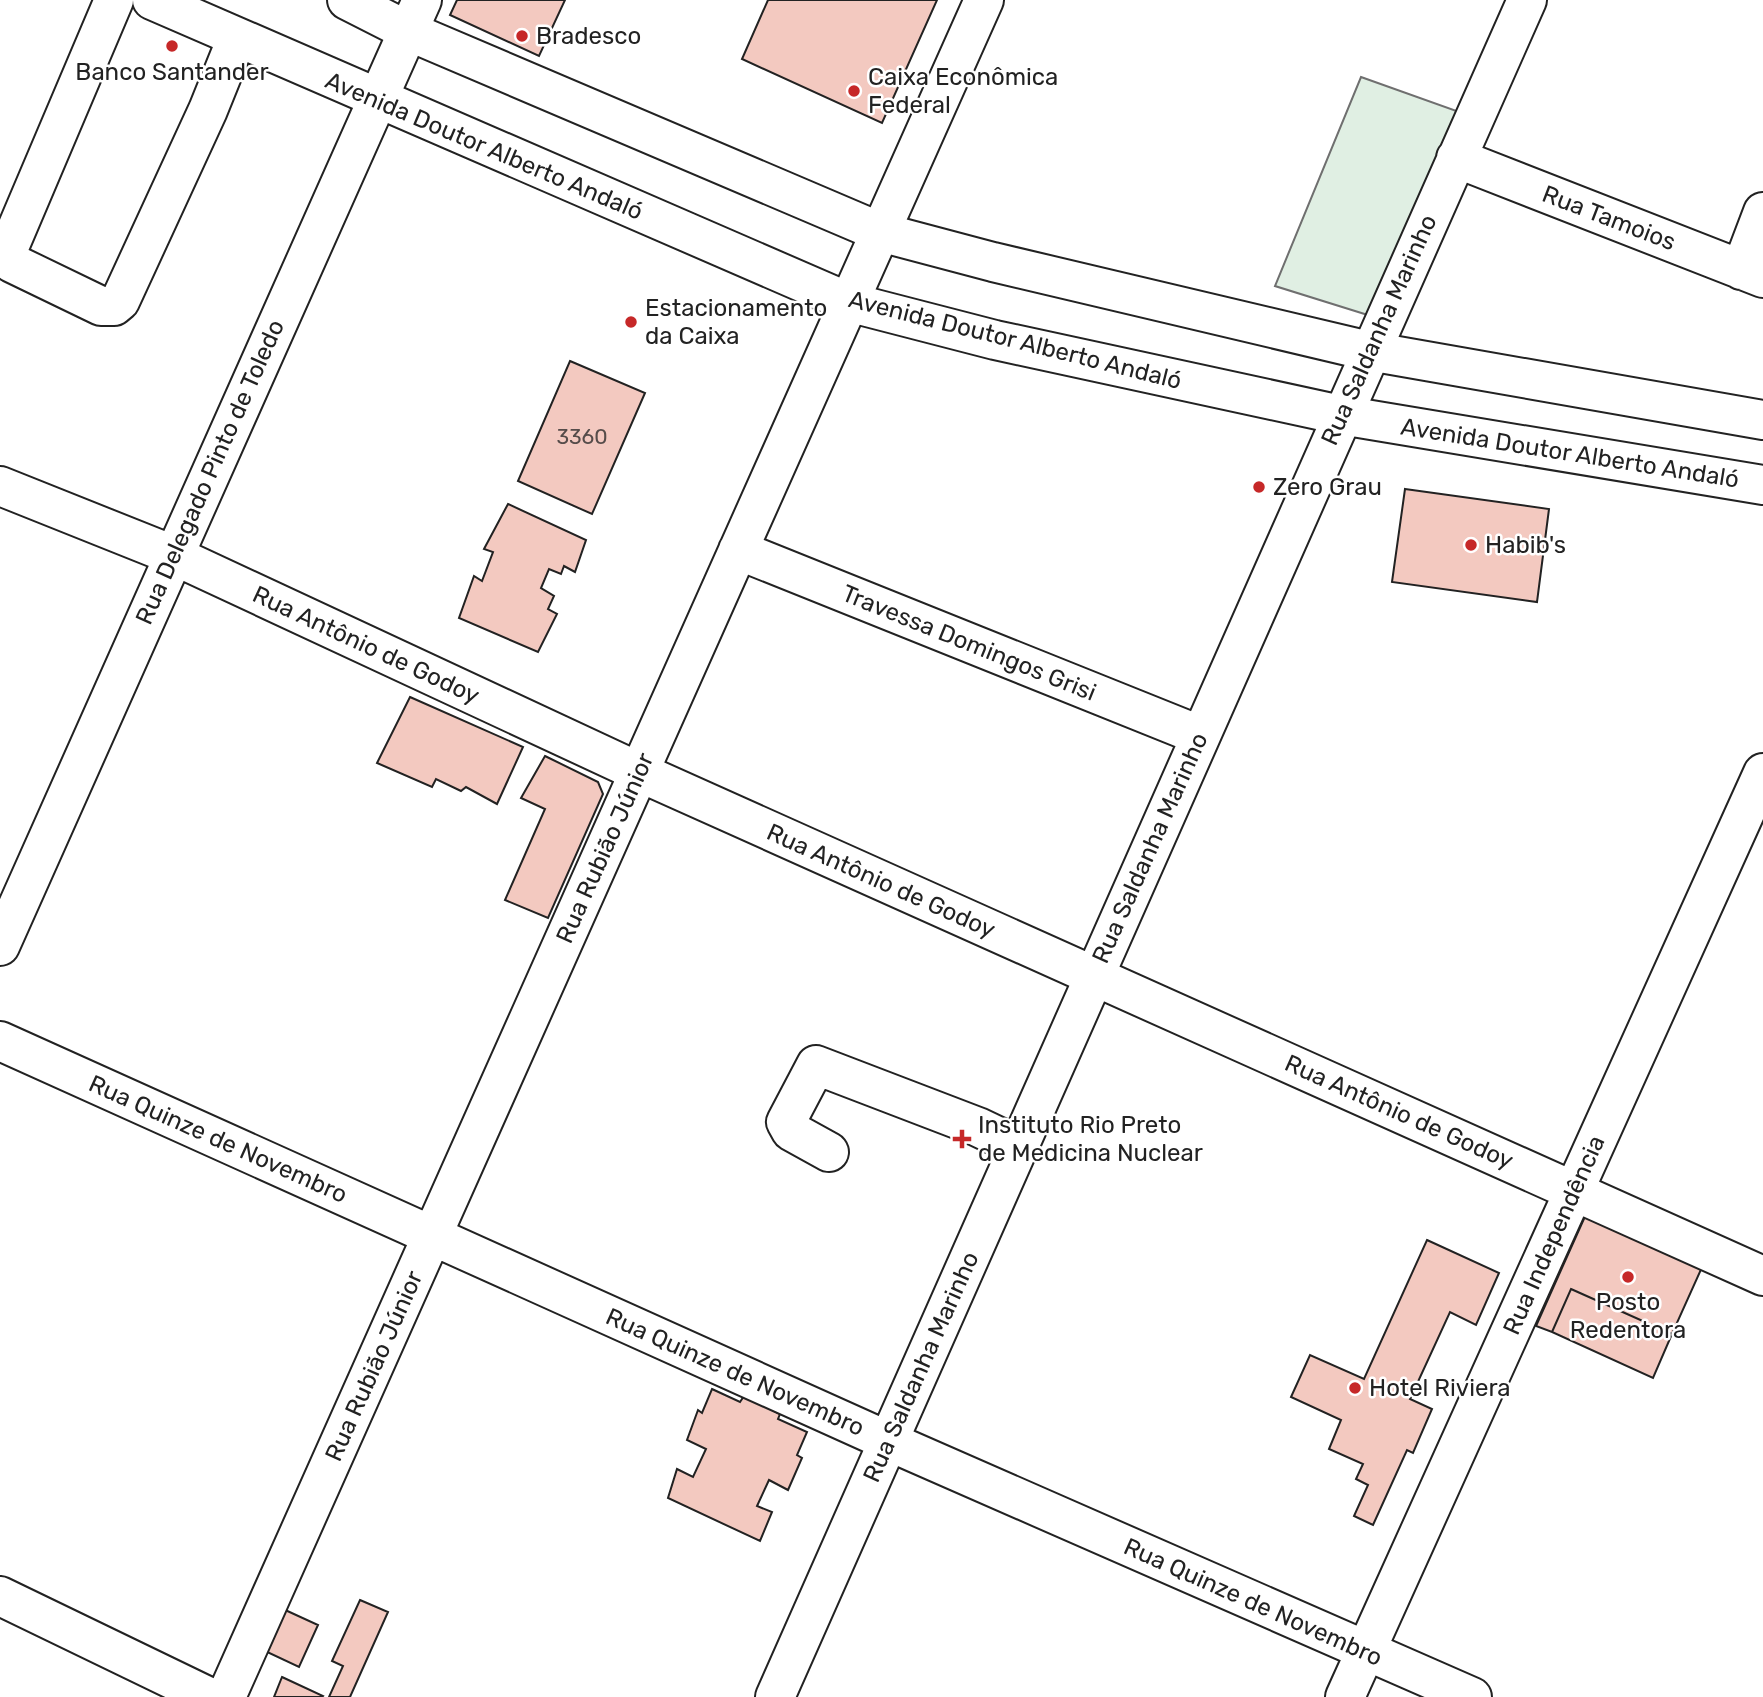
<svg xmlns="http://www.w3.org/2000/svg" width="1763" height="1697" font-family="Rubik,sans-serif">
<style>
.green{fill:#e0efe3;stroke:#6f6f6f;stroke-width:2}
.building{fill:#f3c9c0;stroke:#222;stroke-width:2}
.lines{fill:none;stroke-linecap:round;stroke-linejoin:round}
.minor-casing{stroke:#222;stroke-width:42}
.major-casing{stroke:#222;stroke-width:42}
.minor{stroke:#fff;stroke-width:38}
.major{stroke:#fff;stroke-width:38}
.poi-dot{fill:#c62828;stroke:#fff;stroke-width:2.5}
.labels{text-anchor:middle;stroke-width:5;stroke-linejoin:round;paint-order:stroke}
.number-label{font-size:21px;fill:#564c4a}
.poi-label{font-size:24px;fill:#222;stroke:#fff;text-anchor:start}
.street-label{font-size:24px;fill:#222;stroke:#fff}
</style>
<rect width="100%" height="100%" fill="#fff"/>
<path class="green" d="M1361,77L1465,114L1371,316L1275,286Z"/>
<path class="building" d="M457,0H565L539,56L450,15Z
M768,0H937L882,123L742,59Z
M570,361L645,393L592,514L518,481Z
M1405,489L1549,509L1537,602L1392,582Z
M508,504L586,540L575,572L564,566L561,574L549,569L541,588L554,596L548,609L557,614L538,652L459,618L474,576L482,581L493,552L484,549Z
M410,697L523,747L497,804L466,787L461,791L436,779L432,787L377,763Z
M545,756L598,782L603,794L548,918L505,900L545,809L521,798Z
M1587,1212L1703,1265L1672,1334L1571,1289L1552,1332L1536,1326Z
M1427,1240L1499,1273L1476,1325L1450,1312L1410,1399L1432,1409L1413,1453L1407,1450L1373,1525L1354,1516L1368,1485L1356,1479L1363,1464L1329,1449L1341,1420L1291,1397L1310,1355L1364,1379Z
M1571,1289L1672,1334L1653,1378L1552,1332Z
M712,1389L740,1402L744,1396L780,1414L778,1419L807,1432L797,1455L802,1458L788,1490L769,1480L757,1506L772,1512L760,1541L668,1498L677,1469L693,1477L706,1449L687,1440L698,1410L702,1413Z
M360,1600L388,1612L350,1697H329L343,1666L332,1661Z
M283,1609L318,1625L299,1667L265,1651Z
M282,1677L323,1696L322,1697H274Z"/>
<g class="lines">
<defs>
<path id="minor" d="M114,0L7,252L12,263L101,306H114L120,301L208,110L237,38
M1456,158L1763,278
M1741,270L1763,212
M0,486L173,555L639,772L1763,1276
M738,550L1199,735
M0,946L422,0
M0,1041L888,1441L1472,1697
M829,1152L791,1131L786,1122L816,1065L978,1127L1018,1146
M0,1596L209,1697
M226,1697L984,0
M775,1697L1527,0
M1345,1697L1763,773"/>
<path id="major" d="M152,0L848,302L995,340L1341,415L1763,485
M347,0L408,31L880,232L993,262L1369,351L1763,420"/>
</defs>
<use href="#minor" class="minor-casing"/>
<use href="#major" class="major-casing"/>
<use href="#minor" class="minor"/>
<use href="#major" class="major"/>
</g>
<g class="poi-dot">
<circle cx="522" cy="36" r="7"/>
<circle cx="172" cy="46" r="7"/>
<circle cx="854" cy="91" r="7"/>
<circle cx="631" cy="322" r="7"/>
<circle cx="1259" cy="487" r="7"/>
<circle cx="1471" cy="545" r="7"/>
<path d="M958.5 1128.5h7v7h7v7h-7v7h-7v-7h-7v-7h7z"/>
<circle cx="1628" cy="1277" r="7"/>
<circle cx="1355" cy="1388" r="7"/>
</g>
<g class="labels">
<g class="number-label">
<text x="582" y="444">3360</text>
</g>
<g class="poi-label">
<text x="536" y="44">Bradesco</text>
<text x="172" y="80" text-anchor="middle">Banco Santander</text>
<text x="868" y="85">Caixa Econômica<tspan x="868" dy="28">Federal</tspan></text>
<text x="645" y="316">Estacionamento<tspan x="645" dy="28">da Caixa</tspan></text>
<text x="1273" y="495">Zero Grau</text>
<text x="1485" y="553">Habib's</text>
<text x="978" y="1133">Instituto Rio Preto<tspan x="978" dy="28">de Medicina Nuclear</tspan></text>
<text x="1628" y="1310" text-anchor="middle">Posto<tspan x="1628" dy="28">Redentora</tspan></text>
<text x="1369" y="1396">Hotel Riviera</text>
</g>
<g class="street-label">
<text transform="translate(484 146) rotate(23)" y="8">Avenida Doutor Alberto Andaló</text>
<text transform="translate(1609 218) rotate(21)" y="8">Rua Tamoios</text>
<text transform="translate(1379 330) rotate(-66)" y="8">Rua Saldanha Marinho</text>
<text transform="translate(1015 340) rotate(14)" y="8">Avenida Doutor Alberto Andaló</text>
<text transform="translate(1570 453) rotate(9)" y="8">Avenida Doutor Alberto Andaló</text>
<text transform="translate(210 472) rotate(-66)" y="8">Rua Delegado Pinto de Toledo</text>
<text transform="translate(969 643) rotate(22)" y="8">Travessa Domingos Grisi</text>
<text transform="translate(366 645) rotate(25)" y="8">Rua Antônio de Godoy</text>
<text transform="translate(605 848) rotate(-66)" y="8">Rua Rubião Júnior</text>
<text transform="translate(1150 848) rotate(-66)" y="8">Rua Saldanha Marinho</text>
<text transform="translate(881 881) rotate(24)" y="8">Rua Antônio de Godoy</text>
<text transform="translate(1399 1112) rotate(24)" y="8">Rua Antônio de Godoy</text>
<text transform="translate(218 1139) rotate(24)" y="8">Rua Quinze de Novembro</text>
<text transform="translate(1554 1235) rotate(-66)" y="8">Rua Independência</text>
<text transform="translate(374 1366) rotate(-66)" y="8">Rua Rubião Júnior</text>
<text transform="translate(921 1367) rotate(-66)" y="8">Rua Saldanha Marinho</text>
<text transform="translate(735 1372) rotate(24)" y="8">Rua Quinze de Novembro</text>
<text transform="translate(1253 1602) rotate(24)" y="8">Rua Quinze de Novembro</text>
</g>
</g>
</svg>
